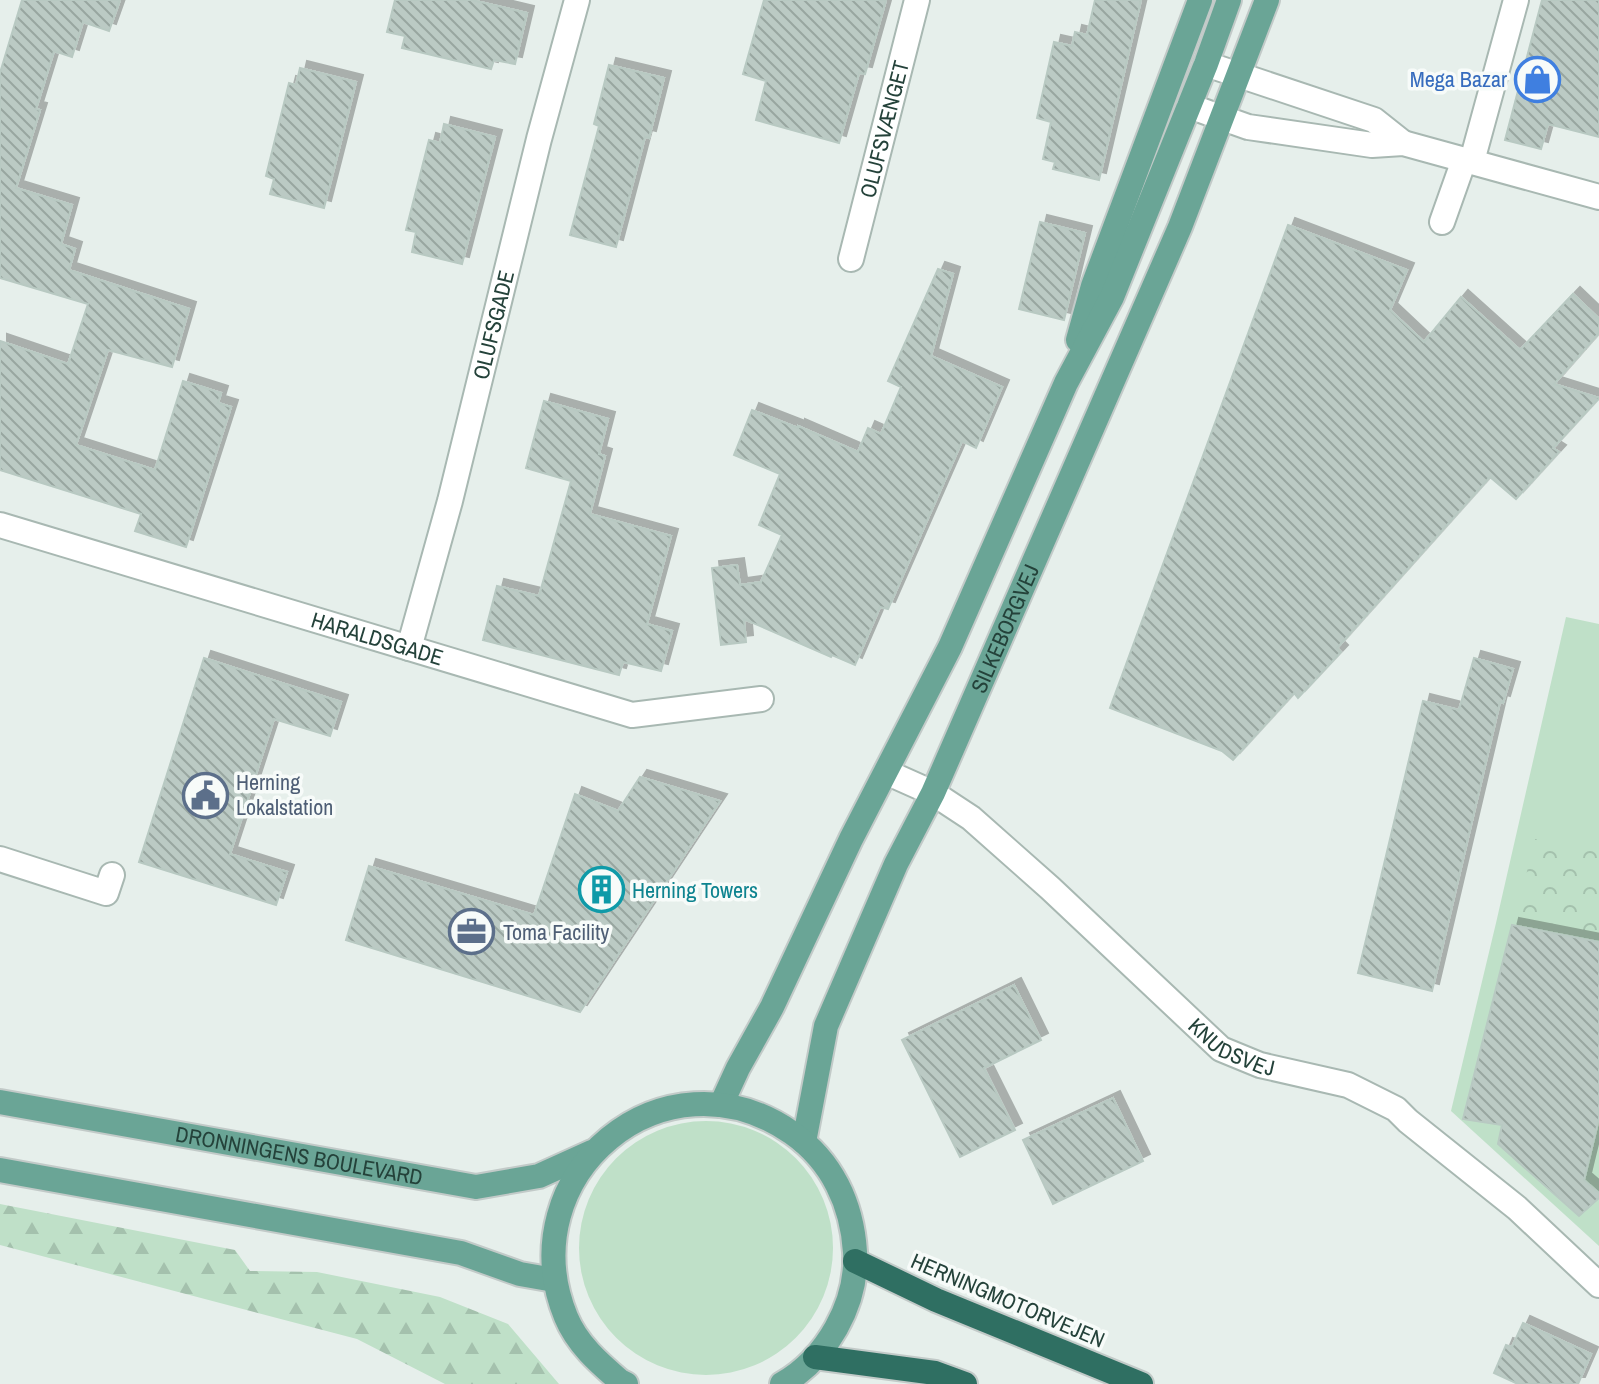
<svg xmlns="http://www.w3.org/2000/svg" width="1599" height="1384" font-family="'Archivo Narrow',sans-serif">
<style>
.green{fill:#bfe0c8}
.forest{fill:url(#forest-firs)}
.park{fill:url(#park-crowns)}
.building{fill:url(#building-back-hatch);stroke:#b8c9c2;stroke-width:2;filter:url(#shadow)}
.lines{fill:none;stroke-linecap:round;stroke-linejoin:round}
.minor-casing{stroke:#a8b8b2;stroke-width:28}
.major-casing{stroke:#c2cac8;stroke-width:28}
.highway-casing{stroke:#c2cac8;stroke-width:28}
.minor{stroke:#fff;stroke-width:24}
.major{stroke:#6aa596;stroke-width:24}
.highway{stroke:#2f6f62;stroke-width:24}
.labels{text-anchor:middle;stroke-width:7;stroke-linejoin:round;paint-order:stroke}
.shop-label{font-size:22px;fill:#366cbe;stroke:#f7fbf9;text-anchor:end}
.street-label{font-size:22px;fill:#24423a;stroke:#f7fbf9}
.service-label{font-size:22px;fill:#4e5e75;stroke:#f7fbf9;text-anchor:start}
.culture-label{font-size:22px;fill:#0d838f;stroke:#f7fbf9;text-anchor:start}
</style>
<defs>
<pattern id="forest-firs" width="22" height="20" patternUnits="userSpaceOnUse" patternTransform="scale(2)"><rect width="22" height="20" fill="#bfe0c8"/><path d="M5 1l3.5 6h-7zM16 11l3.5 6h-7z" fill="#a4c1ad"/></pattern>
<pattern id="park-crowns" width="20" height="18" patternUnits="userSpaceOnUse" patternTransform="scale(2)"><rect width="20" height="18" fill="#bfe0c8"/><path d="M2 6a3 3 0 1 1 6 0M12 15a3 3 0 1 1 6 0" fill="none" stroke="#a4c1ad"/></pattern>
<pattern id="building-back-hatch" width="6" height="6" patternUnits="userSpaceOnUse" patternTransform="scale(2)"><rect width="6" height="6" fill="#bbcac4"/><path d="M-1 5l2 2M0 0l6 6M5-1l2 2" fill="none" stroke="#98a6a0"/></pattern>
<filter id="shadow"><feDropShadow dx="7" dy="-7" stdDeviation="0" flood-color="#0004"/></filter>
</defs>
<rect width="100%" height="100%" fill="#e6efeb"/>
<path class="green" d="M1566,617L1599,624V1246L1451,1111L1496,923Z
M579 1248a127 127 0 1 1 254 0a127 127 0 1 1-254 0Z"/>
<path class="forest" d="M0,1204L235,1250L250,1271L317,1272L440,1297L508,1324L559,1384H445L357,1339L0,1245Z"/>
<path class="park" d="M1535,839L1599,852V933L1516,916Z"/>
<path class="building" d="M22,0H120L109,31L83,22L72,57L54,51L36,109L40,110L16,188L72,205L61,244L75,249L69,270L189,309L172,367L108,350L76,445L155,470L183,381L221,393L218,403L231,407L186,547L135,531L141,514L0,470V341L68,364L88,304L0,278V73Z
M395,0H472L527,13L515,64L494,60L491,69L402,48L405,36L387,32Z
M764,0H886L865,74L859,73L839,143L756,120L766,81L743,74Z
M1095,0H1141L1099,180L1053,169L1055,162L1043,159L1051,122L1037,118L1054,42L1072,46L1075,32L1087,35Z
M1542,0H1599V137L1548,124L1541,149L1505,140Z
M609,65L664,78L649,138L645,137L616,247L570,235L599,126L594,124Z
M300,68L356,82L324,208L270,194L274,179L266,176L289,83L296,85Z
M444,124L495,137L462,264L412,252L416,232L406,230L429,140L440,143Z
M1040,222L1085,233L1064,320L1019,309Z
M1288,225L1407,270L1390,310L1424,342L1461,297L1520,350L1573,294L1599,319V333L1554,384L1599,398L1553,448L1559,452L1516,499L1490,477L1337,648L1341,652L1298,698L1294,693L1233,760L1222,751L1110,708Z
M938,269L953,274L931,356L1002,387L976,448L962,441L888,609L880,607L855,665L832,655L831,657L744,619L746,642L721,645L712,568L737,565L740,585L761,582L782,535L759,525L780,474L734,455L752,410L798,428V426L858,452L868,428L881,434L901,387L888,381Z
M544,401L608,419L599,454L605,456L590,514L671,536L647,624L672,631L661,671L623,662L619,675L483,640L497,586L539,596L571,481L526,468Z
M204,658L341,702L330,736L274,719L230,854L287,872L276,905L139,862Z
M1474,658L1513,669L1503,703L1500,702L1432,991L1358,973L1423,701L1459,710Z
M640,777L720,801L580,1012L346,940L369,866L534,915L575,794L618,811Z
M1512,925L1599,942V1118L1584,1180L1599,1193V1198L1579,1216L1498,1144L1502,1125L1463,1119Z
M1014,985L1041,1040L984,1068L1015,1130L960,1157L902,1040Z
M1113,1098L1143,1161L1053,1204L1023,1140Z
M1523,1323L1591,1354L1578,1384H1518L1494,1373L1506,1345L1512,1347Z"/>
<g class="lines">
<defs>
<g id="minor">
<path d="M1206,64L1374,120L1403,143"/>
<path d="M1189,106L1248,127L1372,145L1403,143L1599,197"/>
<path d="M1472,161L1516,0"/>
<path d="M1442,222L1464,160"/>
<path id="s1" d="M851,259L917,0"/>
<path id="s2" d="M0,525L632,715L761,699"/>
<path id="s3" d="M409,648L450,501L539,139L577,0"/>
<path id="s4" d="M886,772L933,793L971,818L1050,888L1221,1049L1260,1065L1348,1085L1396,1109L1408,1121L1517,1208L1599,1285"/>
<path d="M0,859L106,893L112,875"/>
</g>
<g id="major">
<path d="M1078,340L1093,286L1200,0"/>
<path id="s5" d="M0,1102L476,1187L539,1176L592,1152"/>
<path d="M721,1105L738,1068L772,1007L851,839L950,647L1066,383L1112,297L1206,64L1229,0"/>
<path id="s6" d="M804,1142L826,1026L896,864L933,793L1180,227L1267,0"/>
<path d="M0,1170L461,1253L520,1274L554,1280"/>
<path d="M626,1384L620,1381C599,1363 577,1344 566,1317C508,1175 664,1044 792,1133C832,1161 852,1204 855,1252C858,1304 826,1359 782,1384"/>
</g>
<path id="highway" d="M855,1261L936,1300L1141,1384
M815,1357L935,1373L965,1384"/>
</defs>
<use href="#minor" class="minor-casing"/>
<use href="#major" class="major-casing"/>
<use href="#highway" class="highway-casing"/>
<use href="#minor" class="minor"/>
<use href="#major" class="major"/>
<use href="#highway" class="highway"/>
</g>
<defs>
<symbol id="shop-ring" viewBox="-11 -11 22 22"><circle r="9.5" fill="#f7fbf9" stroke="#3f7fe0" stroke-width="1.5"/><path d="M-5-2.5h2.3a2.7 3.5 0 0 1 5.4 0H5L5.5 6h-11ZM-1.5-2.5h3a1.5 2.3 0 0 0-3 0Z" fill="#3f7fe0"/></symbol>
<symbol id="civic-ring" viewBox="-11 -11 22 22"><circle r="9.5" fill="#f7fbf9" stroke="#5c6f8a" stroke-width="1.5"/><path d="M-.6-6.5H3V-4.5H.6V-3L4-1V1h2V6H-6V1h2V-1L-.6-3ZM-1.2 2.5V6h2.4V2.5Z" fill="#5c6f8a"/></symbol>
<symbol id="building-ring" viewBox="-11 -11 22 22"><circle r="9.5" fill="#f7fbf9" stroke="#0f9aa8" stroke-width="1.5"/><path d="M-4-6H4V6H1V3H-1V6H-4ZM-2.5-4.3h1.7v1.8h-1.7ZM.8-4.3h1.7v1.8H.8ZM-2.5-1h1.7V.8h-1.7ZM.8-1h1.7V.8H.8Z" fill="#0f9aa8"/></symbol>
<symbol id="office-ring" viewBox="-11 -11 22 22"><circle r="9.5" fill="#f7fbf9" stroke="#5c6f8a" stroke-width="1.5"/><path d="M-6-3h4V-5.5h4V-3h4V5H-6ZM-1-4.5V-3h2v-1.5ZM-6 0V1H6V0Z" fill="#5c6f8a"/></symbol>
</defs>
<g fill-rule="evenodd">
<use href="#shop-ring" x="1512" y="54" width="51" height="51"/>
<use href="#civic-ring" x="180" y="770" width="51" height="51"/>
<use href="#building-ring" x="576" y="864" width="51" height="51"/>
<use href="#office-ring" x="446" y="906" width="51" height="51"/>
</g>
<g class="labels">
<g class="shop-label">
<text x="1507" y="87">Mega Bazar</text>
</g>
<g class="street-label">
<text dy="8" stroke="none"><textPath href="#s1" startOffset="134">OLUFSVÆNGET</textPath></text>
<text dy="8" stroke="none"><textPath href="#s3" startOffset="334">OLUFSGADE</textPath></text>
<text dy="8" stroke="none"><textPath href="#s6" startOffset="554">SILKEBORGVEJ</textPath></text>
<text dy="8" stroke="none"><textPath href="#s2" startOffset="394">HARALDSGADE</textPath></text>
<text dy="8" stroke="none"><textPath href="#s4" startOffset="446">KNUDSVEJ</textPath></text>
<text dy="8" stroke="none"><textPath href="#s5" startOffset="304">DRONNINGENS BOULEVARD</textPath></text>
<text transform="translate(1008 1300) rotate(23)" y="8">HERNINGMOTORVEJEN</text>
</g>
<g class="service-label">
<text x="236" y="790">Herning<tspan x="236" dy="25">Lokalstation</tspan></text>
<text x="503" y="940">Toma Facility</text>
</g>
<g class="culture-label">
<text x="632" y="898">Herning Towers</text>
</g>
</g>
</svg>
